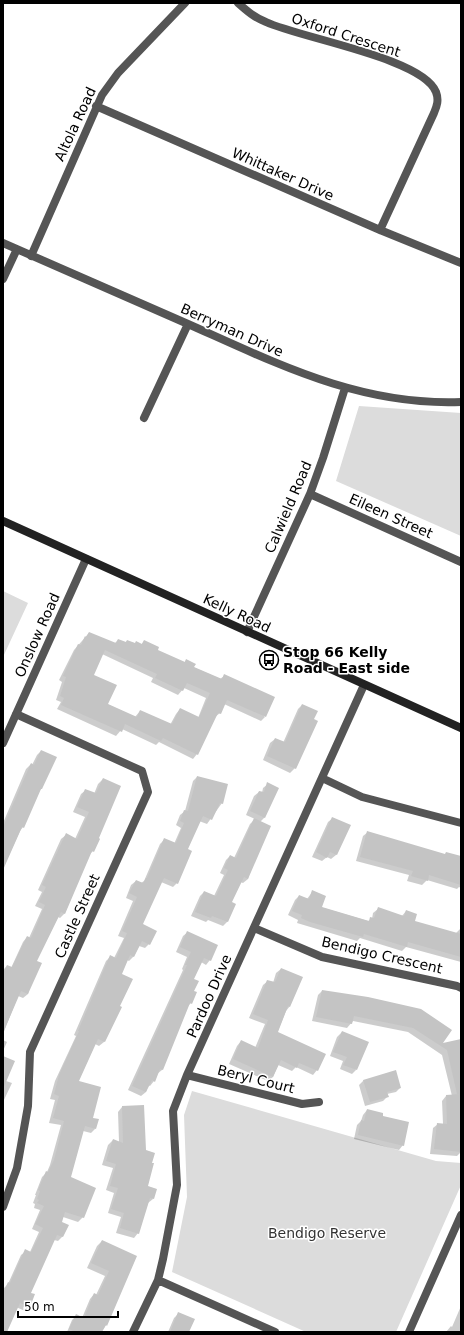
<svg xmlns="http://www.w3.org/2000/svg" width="464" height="1335" font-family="'DejaVu Sans',sans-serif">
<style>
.green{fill:#dcdcdc}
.shadow{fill:#0003;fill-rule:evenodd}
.building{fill:#c4c4c4;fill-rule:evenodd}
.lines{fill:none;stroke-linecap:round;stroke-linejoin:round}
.street{stroke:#555;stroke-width:8}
.secondary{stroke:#222;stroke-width:8}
.labels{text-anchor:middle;stroke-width:3;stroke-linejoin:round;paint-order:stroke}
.street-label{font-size:14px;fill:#000;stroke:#fff}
.poi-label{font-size:14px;font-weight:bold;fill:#000;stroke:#fff;text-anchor:start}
.park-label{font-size:14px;fill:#333;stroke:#fff}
</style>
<rect width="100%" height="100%" fill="#fff"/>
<path class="green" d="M359,406L461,413V536L336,481Z
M3,591L28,603L3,657Z
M192,1091L436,1161L461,1163V1185L396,1332H306L172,1272L187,1197L184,1115Z"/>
<path class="shadow" d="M89,633L114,644L118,640L125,643L127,641L141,645L144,641L156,650L184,663L186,660L193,667L220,679L224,676L265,717L261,721L224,704L220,713L215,717L197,754L193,759L159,742L156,745L122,729L116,736L57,709L61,702L56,700L62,682L59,680L74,650ZM102,654L153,678L151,682L178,695L184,688L206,698L198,718L180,709L176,714L170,725L140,711L135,717L107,704L93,675Z
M302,705L295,768L290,773L263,760L270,743L275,739L283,743L298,709Z
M41,751V789L38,792L23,827L20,831L3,868V823L26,769L31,764L32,765L37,755Z
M197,777L222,803L207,824L199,821L187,849L177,883L173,887L161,882L141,925L149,944L145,948L139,946L134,956L129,961L127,960L120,975L119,1007L120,1008L104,1042L99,1046L95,1044L78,1082L95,1129L91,1133L83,1131L70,1178L83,1217L78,1222L63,1217L60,1223L67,1226L62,1237L58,1241L54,1240L30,1293L29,1306L25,1311L16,1307L7,1330L8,1332H3V1289L8,1284L21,1255L26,1251L30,1252L39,1232L32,1229L40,1210L34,1208L35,1204L33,1203L36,1195H35L42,1177L47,1172L50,1165L61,1125L49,1123L55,1100L50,1099L55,1081L76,1036L74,1035L106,961L111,956L114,958L124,938L118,936L133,901L126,898L131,885L136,881L141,883L144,881L160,844L164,840L174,844L181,828L176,825L180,815L185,811L193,781Z
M103,779L93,851L89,855L65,913L60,918L58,917L36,961L28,994L23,998L18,996L3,1034V970L7,966L11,968L23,942L27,937L29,938L42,909L35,906L42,892L38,890L61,839L66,835L75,839L85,817L73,812L81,794L86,790L94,794L98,784Z
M268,784L265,817L260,822L248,879L243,883L240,882L231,903L235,904L227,922L223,926L208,920L206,922L191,916L200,896L204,892L214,896L224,875L220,873L226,860L230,856L234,858L250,824L255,819L246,815L254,796L259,792L262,793L263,788Z
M333,818L349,826L336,855L331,859L327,857L322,861L312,857L328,822Z
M368,832L444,855L461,857V888L459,887L457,889L427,880L422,885L407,881L409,875L356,861L363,836Z
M313,891L320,907L368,921L372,919L373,913L378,909L402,916L406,911L413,922L455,934L461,928V962L406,947L402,951L360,938L357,941L297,923L298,920L288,915L295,900L299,896L307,899Z
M188,932L210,960L206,965L201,962L193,980L191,1003L187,1007L162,1070L157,1074L154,1081L150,1086L148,1085L146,1092L141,1096L128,1090L183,970L182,969L187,957L176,952L183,936Z
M281,969L290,1006L286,1011L277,1033L317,1070L313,1075L296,1067L292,1071L278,1065L273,1077L268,1081L229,1064L237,1046L241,1041L255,1048L265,1024L249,1018L263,985L268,981L273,983L276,973Z
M322,991L368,998L441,1045L461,1040V1152L457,1156L430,1154L433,1128L438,1124H443L442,1101L446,1096H452L442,1055L408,1032L353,1021L347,1028L312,1021L318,995Z
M342,1032L356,1070L352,1074L340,1069L343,1061L330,1056L337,1037Z
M3,1040L7,1042L3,1051Z
M3,1057L6,1081L12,1083L3,1102Z
M364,1080L400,1088L396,1092L387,1094L388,1096L383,1101L365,1106L359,1085Z
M143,1106L145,1151L151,1163L147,1187L153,1199L148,1203L138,1233L134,1238L116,1233L121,1217L108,1213L114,1193L106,1190L113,1168L102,1165L108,1145L113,1140L119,1142L118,1112L122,1107Z
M367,1110L382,1117L403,1145L399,1150L354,1139L357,1125L361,1121L363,1115Z
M102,1241L136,1257L106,1325L101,1332H67L72,1320L77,1315L82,1318L90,1299L94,1294L96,1295L105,1276L87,1268L97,1246Z
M461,1306V1332H446L451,1326L452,1327Z
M179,1313L188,1331L190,1332H168L174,1318Z"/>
<path class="building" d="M89,632L116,643L118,639L126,642L127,640L135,643L136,641L142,644L144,640L159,647L158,650L185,662L186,659L196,664L194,667L222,679L224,674L275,697L266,717L227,700L221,714L218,713L198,755L163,738L161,741L125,724L122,732L61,705L64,698L60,696L66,677L63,676L78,644L81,645L85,636L86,637ZM105,650L157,674L155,678L183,691L187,683L210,693L199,717L180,708L172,724L140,710L137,717L108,704L117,685L94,675Z
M302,704L318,711L314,719L318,721L296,769L267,756L275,738L285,742Z
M41,750L57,757L42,789H41L24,828L22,827L3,870V827L31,763L34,765Z
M197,776L228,784L223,804L220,803L212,820L203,816L188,849L192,851L178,884L164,878L143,924L157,931L150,945L142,941L134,957L130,955L122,974L133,979L120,1006L122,1007L105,1042L98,1039L79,1081L101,1087L93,1118L99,1119L96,1129L85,1126L71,1177L96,1188L84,1218L65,1212L62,1222L69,1225L63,1237L57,1235L31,1293L35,1294L30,1307L20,1303L7,1332H3V1293L8,1282L10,1283L25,1249L31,1252L43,1228L35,1224L44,1206L37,1203L39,1200L37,1199L40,1191L38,1190L46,1171L48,1172L54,1160L64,1121L53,1118L59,1096L54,1094L59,1075L79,1031H78L110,955L116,958L127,933L122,931L137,897L129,893L136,880L143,883L146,878H147L164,838L176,843L184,823L180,821L184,810L188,811Z
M103,778L121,786L99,838L100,839L94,852L92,851L65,914L61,912L37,961L42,963L28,994L21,991L3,1033V973L7,965L12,967L27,936L31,938L45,905L39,902L46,887L42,885L66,833L77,839L89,812L77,807L85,789L96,793Z
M267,782L279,788L265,818L250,811L259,791L264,792Z
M332,817L351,825L337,855L330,852L327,858L316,852Z
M254,818L271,826L248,879L244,877L232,902L236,904L228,922L212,916L211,918L195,912L204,891L216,896L228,870L224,868L230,855L236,858Z
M367,831L445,854L446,852L461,856V885L429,875L428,881L411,876L413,871L360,857Z
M312,890L326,896L322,907L369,921L370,917L374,918L378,907L404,916L406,910L417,914L415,921L461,934V957L408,942L407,947L364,934L363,937L310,922L301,918L302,915L292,911L299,895L309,899Z
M187,931L218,945L211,961L204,958L194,979L199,981L194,991L197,992L192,1004L190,1003L163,1070L160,1069L155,1082L152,1080L146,1092L132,1086L187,965H185L191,952L180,947Z
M281,968L303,977L290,1007L288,1006L278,1032L326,1054L318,1071L299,1063L297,1068L281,1060L273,1077L233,1059L241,1040L258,1048L268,1020L253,1014L267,980L275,982Z
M322,990L368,997L421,1009L452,1030L443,1043L461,1039V1094H457L447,1050L413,1028L354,1016L352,1024L316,1017Z
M342,1031L369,1042L357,1070L343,1065L347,1057L333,1052Z
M3,1056L15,1061L3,1089Z
M396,1070L401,1088L387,1092L389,1097L370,1102L363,1080Z
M461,1094V1152L434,1149L437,1123L447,1124L446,1095Z
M144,1105L146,1150L155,1153L152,1163H154L148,1186L157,1189L154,1199L150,1198L139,1234L120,1228L124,1213L111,1209L118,1188L110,1186L116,1164L106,1161L113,1139L123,1143L122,1106Z
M367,1109L383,1113V1116L409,1122L404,1146L358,1135L361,1120L364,1121Z
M102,1240L137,1256L107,1326L106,1325L102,1332H75L69,1329L76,1314L84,1318L94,1293L98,1295L109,1271L91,1263Z
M178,1312L195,1319L189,1332H170Z"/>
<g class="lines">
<path class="street" d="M238,3C247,11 255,18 266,22C300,38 423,58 436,92C439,100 437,106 434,113L380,230
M96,106L380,230L461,263
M3,243C65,270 127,297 188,324C278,364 360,406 461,402
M31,256L102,95L118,73L185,3
M3,279L17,249
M144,418L188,324
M310,494L461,562
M247,632L310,494L323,458L345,388
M3,743L86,559
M322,778L362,797L461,823
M254,928L322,957L457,986L461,988
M187,1075L302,1104L319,1102
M3,1207L17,1168L28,1106L30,1052L148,792L142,771L16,714
M158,1280L275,1332
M133,1332L158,1280L163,1259L177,1185L173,1111L187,1075L364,685
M409,1332L461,1215"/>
<path class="secondary" d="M3,521L461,728"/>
</g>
<defs>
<symbol id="bus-ring" viewBox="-11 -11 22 22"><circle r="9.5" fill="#fff" stroke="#000" stroke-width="1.5"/><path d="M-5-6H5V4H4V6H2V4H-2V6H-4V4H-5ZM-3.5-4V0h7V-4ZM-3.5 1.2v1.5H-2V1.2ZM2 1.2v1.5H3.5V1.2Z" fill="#000"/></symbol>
</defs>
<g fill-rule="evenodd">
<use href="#bus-ring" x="258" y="649" width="22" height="22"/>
</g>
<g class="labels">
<g class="street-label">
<text transform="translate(346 35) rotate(18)" y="5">Oxford Crescent</text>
<text transform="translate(75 124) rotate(-65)" y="5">Altola Road</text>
<text transform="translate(283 174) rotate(24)" y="5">Whittaker Drive</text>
<text transform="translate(232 330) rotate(24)" y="5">Berryman Drive</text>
<text transform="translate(288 507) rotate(-67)" y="5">Calwield Road</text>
<text transform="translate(391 516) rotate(24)" y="5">Eileen Street</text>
<text transform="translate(237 613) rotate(25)" y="5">Kelly Road</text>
<text transform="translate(37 635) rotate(-66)" y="5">Onslow Road</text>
<text transform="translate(77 916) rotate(-66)" y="5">Castle Street</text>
<text transform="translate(382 955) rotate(13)" y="5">Bendigo Crescent</text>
<text transform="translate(209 996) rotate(-66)" y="5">Pardoo Drive</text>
<text transform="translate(256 1079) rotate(14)" y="5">Beryl Court</text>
</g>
<g class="poi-label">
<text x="283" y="657">Stop 66 Kelly<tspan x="283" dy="16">Road - East side</tspan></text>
</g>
<g class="park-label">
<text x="327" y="1238">Bendigo Reserve</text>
</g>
</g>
<rect width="464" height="1335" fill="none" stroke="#000000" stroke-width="8"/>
<path d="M18 1311v6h100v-6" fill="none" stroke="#000000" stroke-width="2"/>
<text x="24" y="1311" font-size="12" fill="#000000" stroke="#ffffff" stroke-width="3" paint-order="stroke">50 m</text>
</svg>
